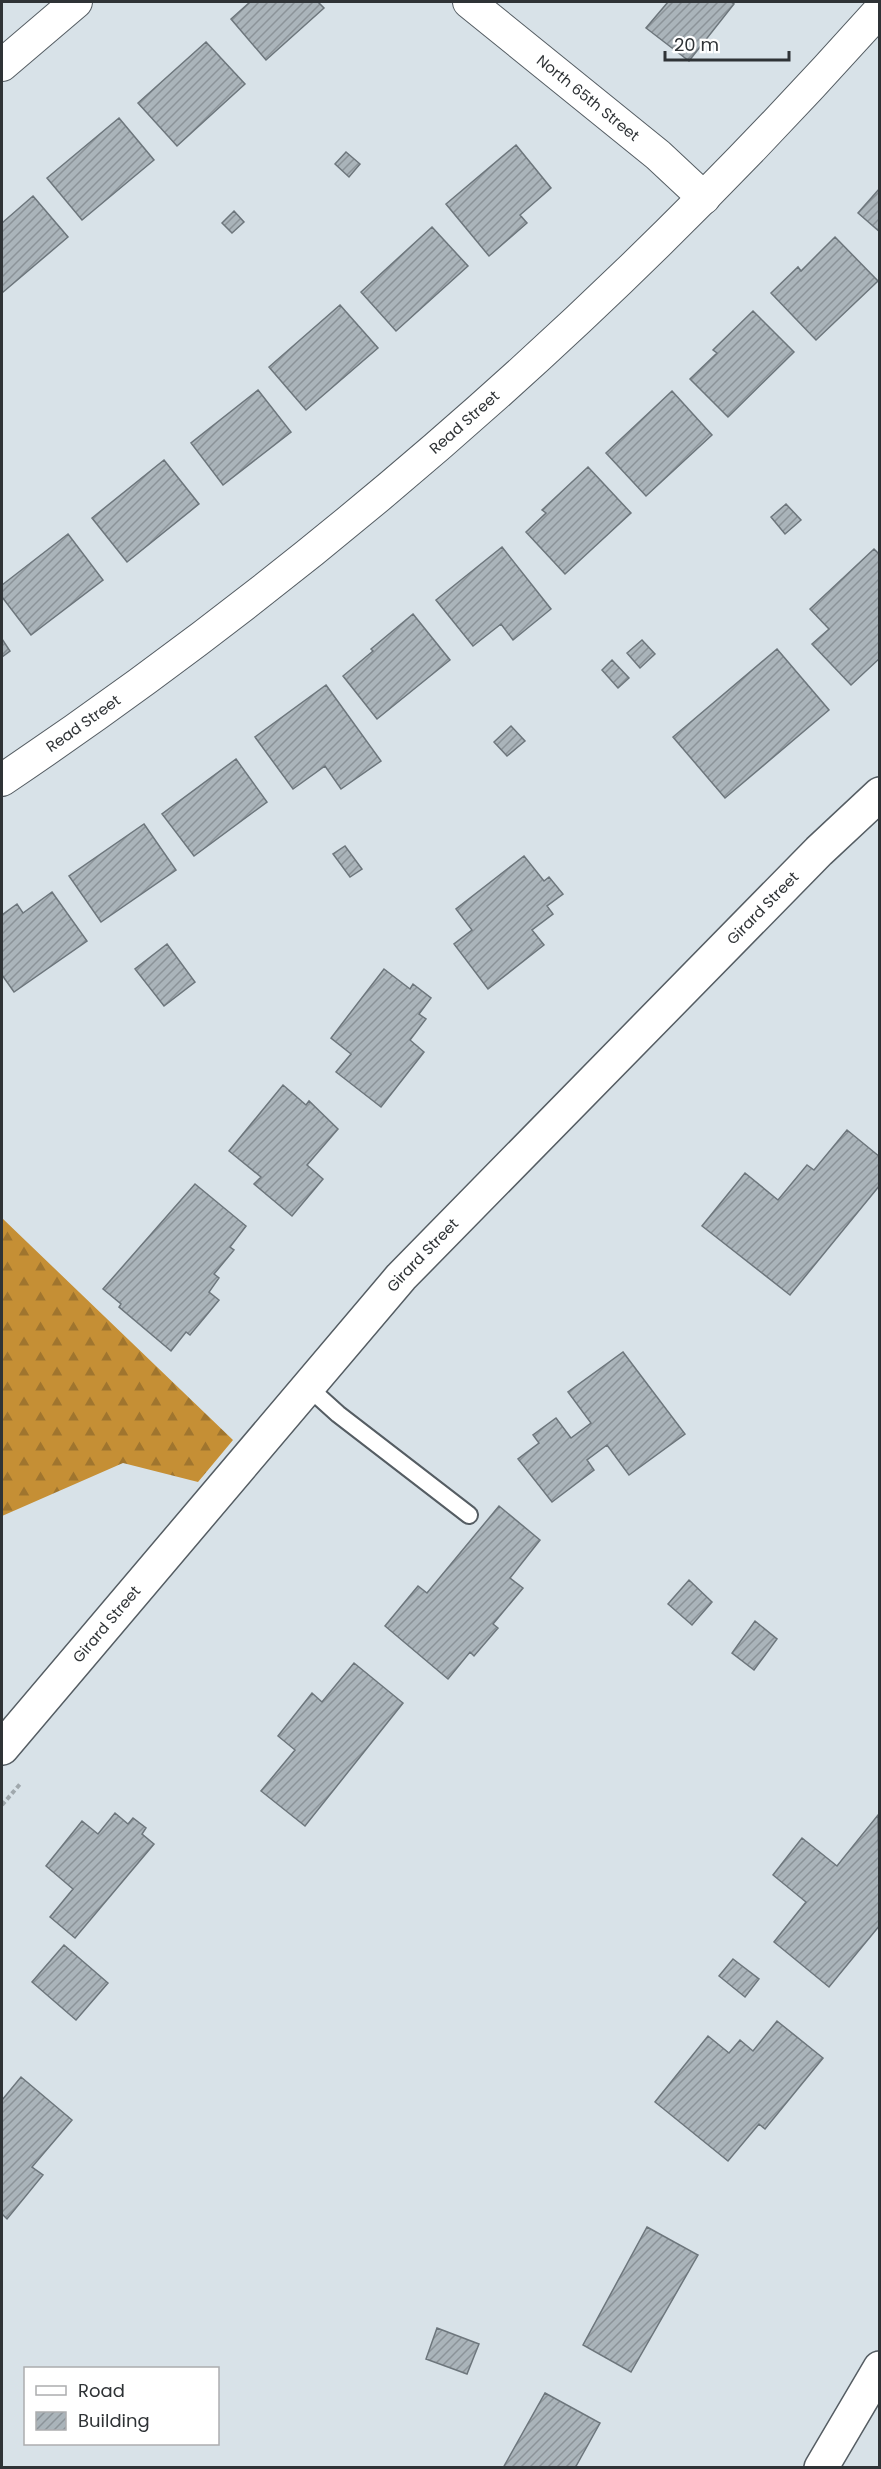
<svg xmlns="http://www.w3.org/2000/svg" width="881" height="2469" font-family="Poppins,sans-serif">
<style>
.forest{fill:url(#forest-firs)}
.building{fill:url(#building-hatch);stroke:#6d767c;stroke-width:1.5}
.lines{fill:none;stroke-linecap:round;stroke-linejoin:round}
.service-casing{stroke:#555d63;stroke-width:20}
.minor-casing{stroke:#555d63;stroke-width:34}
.tertiary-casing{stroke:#555d63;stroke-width:36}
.path{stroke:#a0a8ad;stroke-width:4;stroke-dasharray:4.5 3;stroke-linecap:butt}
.service{stroke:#fff;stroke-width:16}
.minor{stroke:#fff;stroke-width:32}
.tertiary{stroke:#fff;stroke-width:33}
.labels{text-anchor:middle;stroke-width:5;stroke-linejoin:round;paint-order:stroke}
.street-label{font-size:15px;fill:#2f3336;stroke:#fff}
</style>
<defs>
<pattern id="forest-firs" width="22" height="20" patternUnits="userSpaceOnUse" patternTransform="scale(1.5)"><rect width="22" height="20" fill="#c58f35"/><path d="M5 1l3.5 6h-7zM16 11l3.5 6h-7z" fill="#a0752e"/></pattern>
<pattern id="building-hatch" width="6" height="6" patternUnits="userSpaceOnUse" patternTransform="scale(1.5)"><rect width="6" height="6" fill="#aab4ba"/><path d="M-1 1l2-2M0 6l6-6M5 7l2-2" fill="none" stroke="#8b9398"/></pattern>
</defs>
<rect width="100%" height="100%" fill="#d8e2e8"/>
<path class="forest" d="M2,1218L233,1440L198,1482L123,1463L2,1516Z"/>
<path class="building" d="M250,2H318L324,8L266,60L231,19Z
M668,2H731L734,4L689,61L646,28Z
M206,42L245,84L177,146L138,103Z
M119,118L154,160L82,220L47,178Z
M516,145L551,188L520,215L527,223L489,256L446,204Z
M346,152L360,164L349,177L335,164Z
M880,188V232L858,213Z
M33,196L68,237L2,293V223Z
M234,211L244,222L232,233L222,223Z
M432,227L468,266L396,331L361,292Z
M835,237L878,281L816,340L771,293L798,267L801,271Z
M340,305L378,348L306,410L269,367Z
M753,311L794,352L728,417L690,379L717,353L713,350Z
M258,390L291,432L223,485L191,443Z
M672,391L712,435L646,496L606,453Z
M164,460L199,504L127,562L92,518Z
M588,467L631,513L565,574L526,532L546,513L542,510Z
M786,504L801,520L785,534L771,517Z
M68,534L103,580L31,635L2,597V585Z
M502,547L551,609L513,640L501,624L473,646L436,600Z
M874,549L880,555V658L851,685L812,644L829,629L810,609Z
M413,614L450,660L377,719L343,676L373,651L371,649Z
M2,639L10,651L2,657Z
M642,640L655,654L640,668L627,653Z
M777,649L829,710L725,798L673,737Z
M612,660L629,678L618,688L602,670Z
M326,685L381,761L341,789L325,766L293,789L255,737Z
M511,726L525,741L507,756L494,742Z
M236,759L267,802L194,856L162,814Z
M144,824L176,870L101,922L69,876Z
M345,846L362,869L350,877L333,854Z
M524,856L544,881L549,877L563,894L547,906L553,914L532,930L544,945L488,989L454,944L472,930L456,909Z
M52,892L87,941L14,992L2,975V915L17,904L23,913Z
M167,944L195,982L164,1006L135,969Z
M384,969L410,989L413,984L431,998L419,1014L426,1019L410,1040L424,1052L381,1107L336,1072L351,1054L331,1038Z
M283,1085L306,1105L309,1101L338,1129L307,1165L323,1179L292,1216L254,1184L261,1177L229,1151Z
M847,1130L880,1157V1185L790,1295L702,1226L745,1173L778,1200L807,1165L814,1170Z
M195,1184L246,1226L230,1247L234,1250L214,1274L219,1278L209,1292L219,1300L190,1335L186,1332L171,1351L119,1307L121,1304L103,1289Z
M623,1352L685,1434L629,1475L607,1445L587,1460L594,1470L552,1502L518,1459L539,1443L533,1435L556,1418L571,1438L591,1423L568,1392Z
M499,1506L540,1540L510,1578L523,1588L493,1624L498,1628L474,1656L470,1652L448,1679L385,1626L418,1586L427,1593Z
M689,1580L712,1602L692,1625L668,1604Z
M755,1621L777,1639L754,1670L732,1653Z
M354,1663L403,1703L305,1826L261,1791L295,1750L278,1736L312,1693L322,1702Z
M115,1813L128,1824L133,1818L146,1828L142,1834L154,1844L75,1938L50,1917L73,1889L46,1866L82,1821L98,1834Z
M878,1815L880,1925L829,1987L774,1942L806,1902L773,1875L802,1838L837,1866Z
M64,1945L108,1983L76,2020L32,1982Z
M733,1959L759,1979L745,1997L719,1976Z
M777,2021L823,2058L765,2129L759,2124L728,2161L655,2102L708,2036L729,2053L740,2040L753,2051Z
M21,2077L72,2120L32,2167L43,2175L7,2219L2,2214V2100Z
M647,2227L698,2255L631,2372L583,2345Z
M437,2328L479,2344L467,2374L426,2359Z
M545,2393L600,2423L575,2468H503Z"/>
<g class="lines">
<defs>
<path id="service" d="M307,1386L338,1414L469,1515"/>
<g id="minor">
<path id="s1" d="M469,2L658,155L704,198"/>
<path d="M2,65L76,2"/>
<path id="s2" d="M2,780C325,562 620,301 880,10"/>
</g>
<g id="tertiary">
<path id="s3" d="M2,1748L401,1277L819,851L880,794"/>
<path d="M821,2468L880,2368"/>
</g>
</defs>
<use href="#service" class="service-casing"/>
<use href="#minor" class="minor-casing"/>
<use href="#tertiary" class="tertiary-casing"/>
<path class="path" d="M2,1805L21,1783"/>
<use href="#service" class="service"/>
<use href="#minor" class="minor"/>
<use href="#tertiary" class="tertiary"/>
</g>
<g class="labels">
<g class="street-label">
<text dy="5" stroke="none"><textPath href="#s1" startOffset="153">North 65th Street</textPath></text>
<text dy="5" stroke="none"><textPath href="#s2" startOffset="585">Read Street</textPath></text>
<text dy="5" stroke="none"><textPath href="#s2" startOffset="99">Read Street</textPath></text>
<text dy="5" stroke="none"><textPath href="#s3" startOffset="1134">Girard Street</textPath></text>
<text dy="5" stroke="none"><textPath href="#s3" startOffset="648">Girard Street</textPath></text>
<text dy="5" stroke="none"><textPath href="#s3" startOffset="162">Girard Street</textPath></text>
</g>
</g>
<rect width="881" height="2469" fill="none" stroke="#2f3336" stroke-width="6"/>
<rect x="24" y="2367" width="195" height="78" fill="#ffffff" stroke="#acadaf" stroke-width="1.5"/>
<rect x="36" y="2386" width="30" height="9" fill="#ffffff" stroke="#acadaf" stroke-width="1.5"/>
<text x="78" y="2397" font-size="18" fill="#2f3336">Road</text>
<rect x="36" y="2412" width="30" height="18" fill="url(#building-hatch)" stroke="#acadaf" stroke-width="1.5"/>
<text x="78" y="2427" font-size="18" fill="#2f3336">Building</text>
<path d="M665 51v9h124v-9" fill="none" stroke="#2f3336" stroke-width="3"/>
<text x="674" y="51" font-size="18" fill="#2f3336" stroke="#ffffff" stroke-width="4.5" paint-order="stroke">20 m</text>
</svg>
